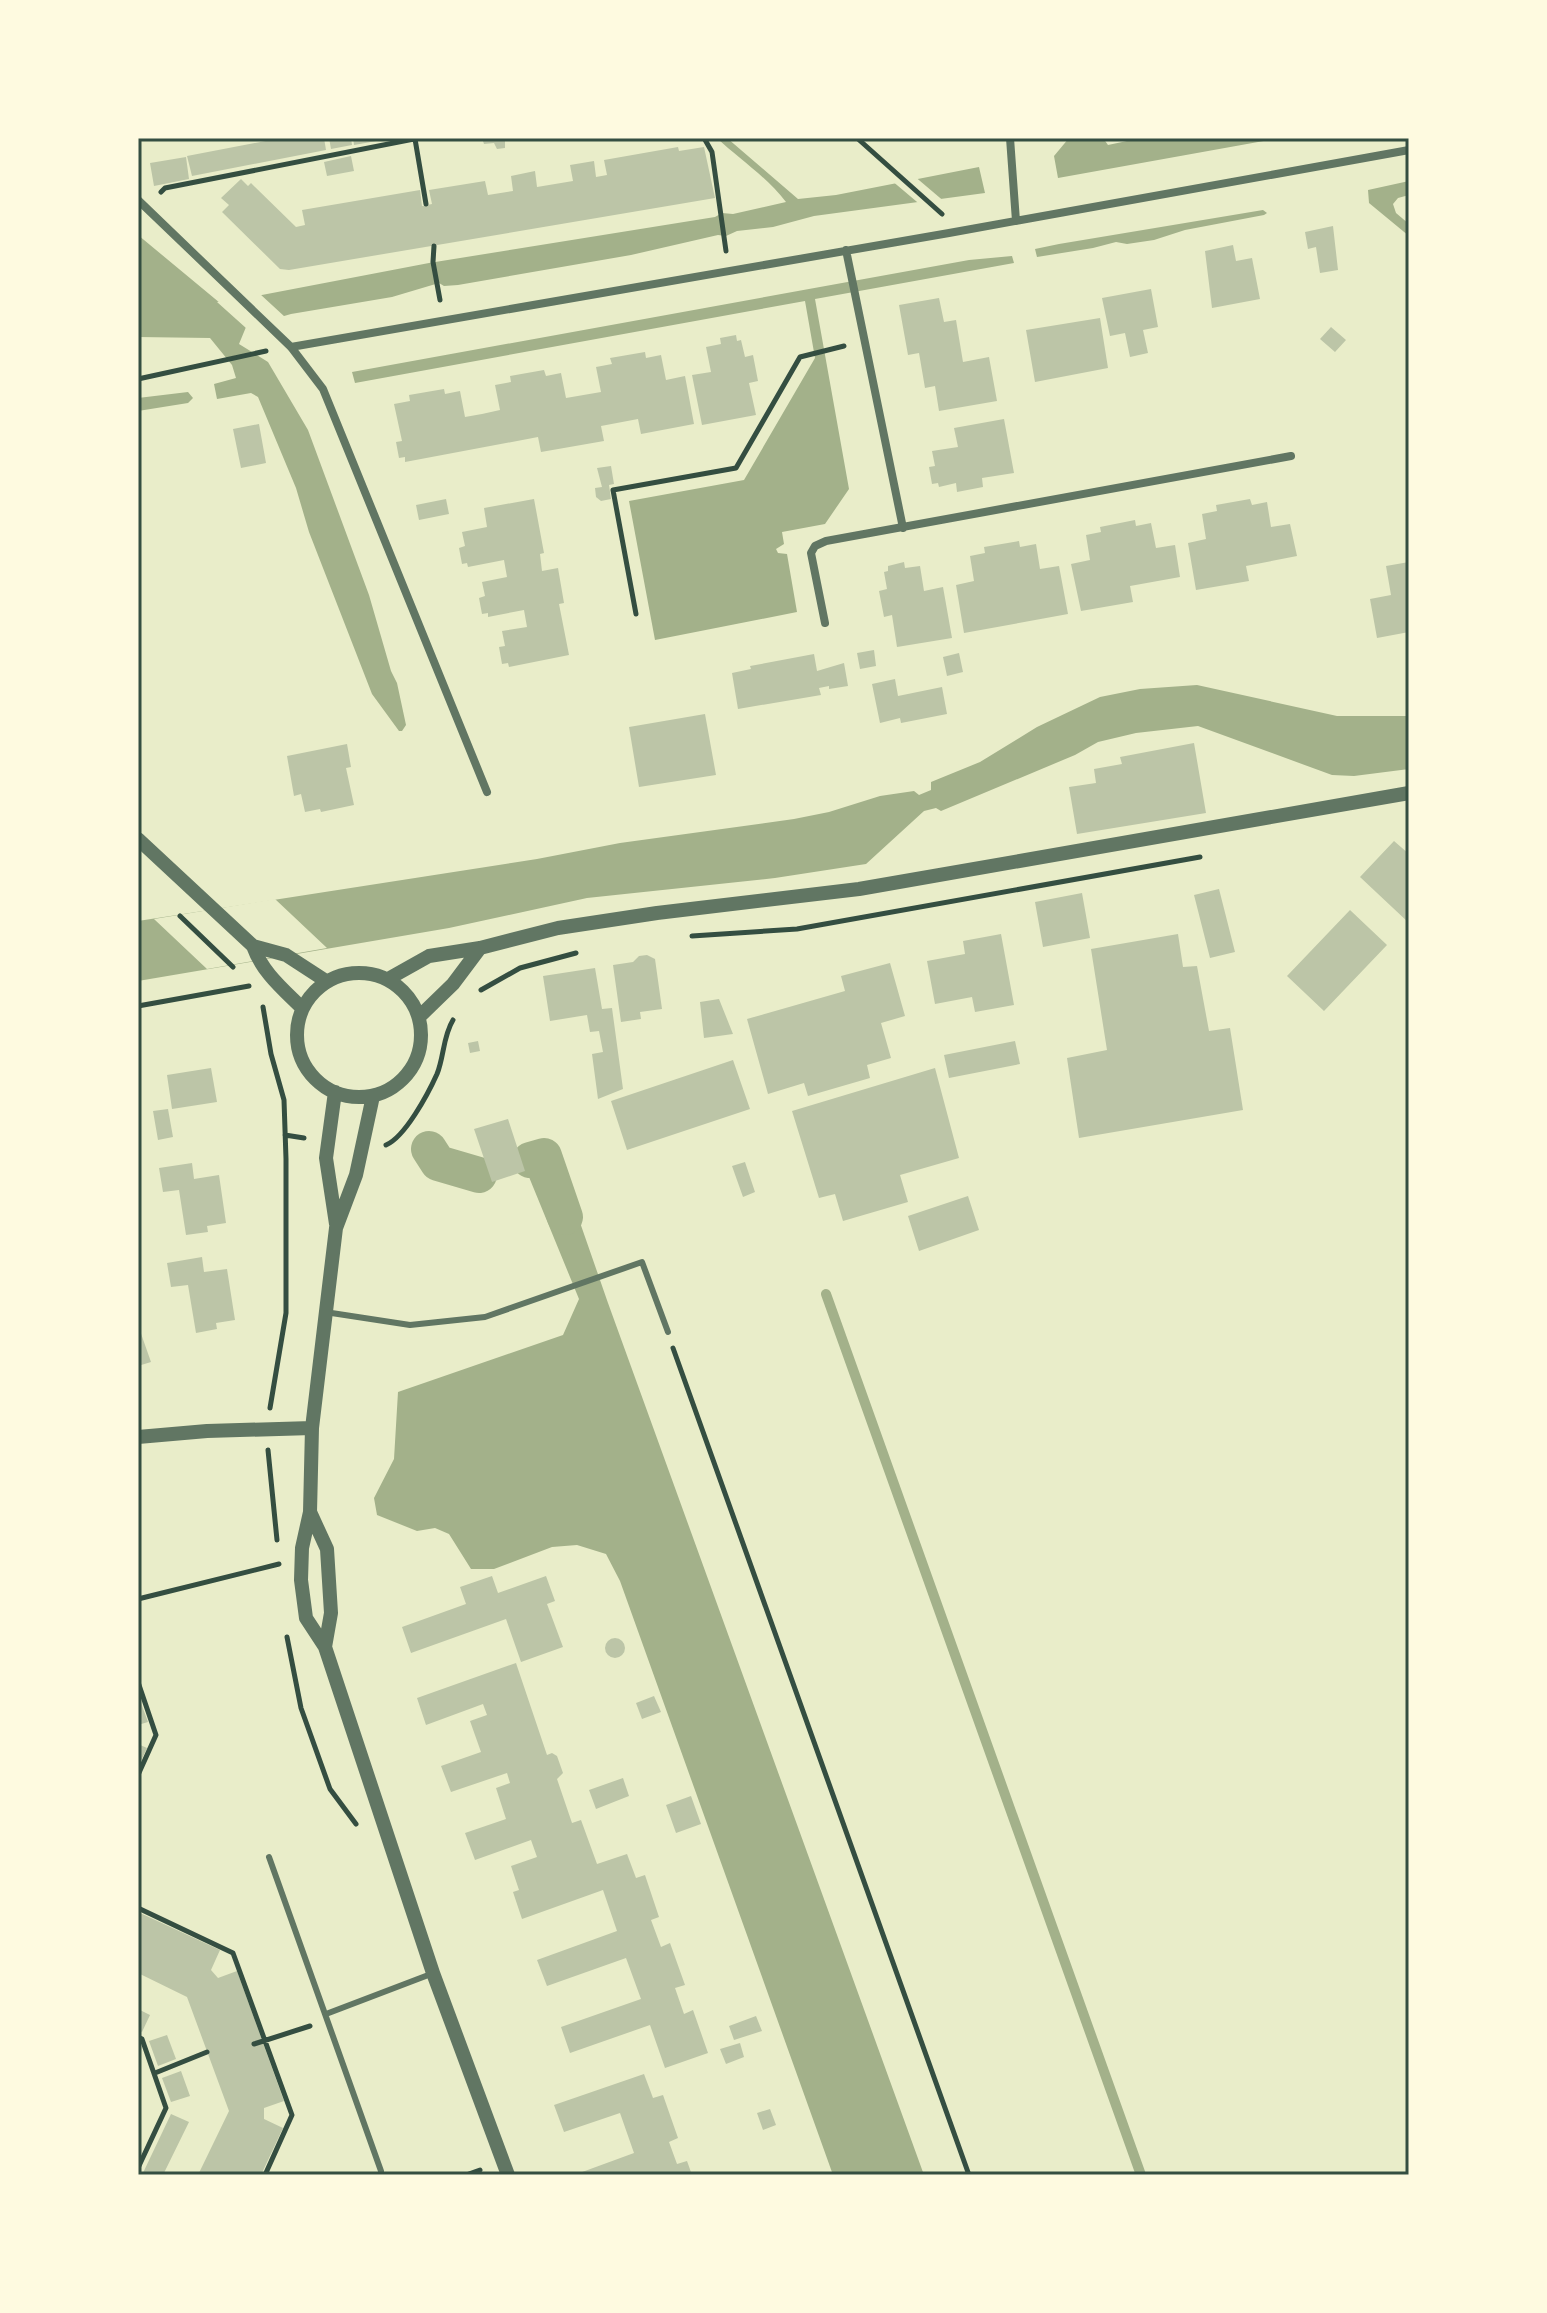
<svg xmlns="http://www.w3.org/2000/svg" width="1547" height="2313" font-family="Cabin,sans-serif">
<style>
.water{fill:#a3b18a}
.pier{fill:#e9edc9}
.lines{fill:none;stroke-linecap:round;stroke-linejoin:round}
.stream{stroke:#a3b18a;stroke-width:10}
.canal{stroke:#a3b18a;stroke-width:36}
.building{fill:#bcc5a7}
.path{stroke:#344e41;stroke-width:5}
.service{stroke:#617663;stroke-width:6}
.minor{stroke:#617663;stroke-width:8}
.tertiary{stroke:#617663;stroke-width:14}
.neatline{fill:none;stroke:#344e41;stroke-width:3}
</style>
<rect width="100%" height="100%" fill="#e9edc9"/>
<path class="water" d="M717,138H727L798,199L836,195L979,167L985,193L814,216L773,227L737,231L726,236L718,235L631,255L458,285L444,286L439,283L392,297L291,314L246,327L239,344L268,362L308,430L369,595L391,671L397,683L406,725L402,731H399L372,694L309,532L296,488L258,397L251,393L217,399L214,384L236,378L232,365L210,338L138,337V235L220,303L429,263L715,217L722,213L733,214L786,202C767,177 738,158 717,138Z
M1069,138H1103L1108,145L1141,138H1280L1058,178L1054,156Z
M1409,181V195L1398,198L1393,204L1396,213L1409,224V236L1369,203L1368,190Z
M1263,210L1267,213L1264,215L1185,230L1154,240L1127,244L1116,242L1093,248L1037,257L1035,249L1059,244Z
M1012,256L1014,263L815,299L849,489L825,524L782,532L784,544L776,549L778,553L787,554L797,612L655,640L629,501L744,480L815,358L805,301L355,383L352,372L969,260Z
M188,392L193,398L188,403L138,411V398Z
M1197,685L1337,716H1409V769L1354,776L1332,775L1198,726L1136,733L1098,742L1075,755L941,811L936,808L924,811L866,864L775,878L587,898L449,928L138,981V921L537,859L620,843L794,819L829,812L880,796L914,791L919,795L931,790V782L980,762L1037,727L1100,697L1140,689Z
M560,1165L608,1303L924,2175H833L620,1581L606,1554L577,1545L552,1547L494,1569H471L449,1534L435,1528L417,1531L377,1515L374,1498L394,1459L398,1392L563,1335L579,1299L529,1177Z"/>
<path class="pier" d="M913,175L946,203L923,207L891,180Z
M260,294L285,317L246,328L217,302Z
M275,899L327,948L207,969L154,919Z"/>
<g class="lines">
<path class="stream" d="M826,1294L1141,2175"/>
<path class="canal" d="M429,1149L438,1163L479,1175
M530,1160L544,1156L565,1217"/>
</g>
<path class="building" d="M281,138H324L326,150L192,176L187,156Z
M329,138H351L352,145L331,149Z
M353,138H382V140L354,145Z
M482,138H505V148L497,149L494,143L484,144Z
M678,147L679,151L704,147L715,198L289,270L280,269L222,212L229,205L221,198L241,179L248,186L251,183L296,227L305,225L302,210L420,190L422,206L432,204L429,190L485,181L488,195L513,191L511,176L535,171L537,187L573,181L570,165L594,161L596,177L607,175L604,160Z
M351,156L354,171L327,176L324,162Z
M186,157L189,179L154,186L150,163Z
M1333,226L1338,270L1320,273L1316,247L1308,249L1305,232Z
M1233,245L1236,261L1252,258L1260,299L1212,308L1205,251Z
M1151,289L1158,327L1143,330L1148,353L1130,357L1125,333L1110,336L1102,298Z
M939,298L944,322L956,320L963,362L989,357L997,401L939,411L935,386L925,388L919,353L908,355L899,305Z
M1100,318L1108,368L1035,382L1026,330Z
M1331,327L1346,340L1335,352L1320,339Z
M736,335L737,341L741,340L745,357L753,355L758,381L749,383L756,415L702,425L692,375L711,372L706,347L721,344L720,338Z
M645,352L646,358L661,355L666,380L685,376L694,424L641,434L638,419L601,426L604,441L541,452L538,437L405,462V457L399,458L396,442L402,441L394,404L410,401L409,395L444,389L445,394L460,391L465,417L482,414L500,410L495,385L511,382L510,376L544,370L546,376L561,373L566,398L601,392L596,367L612,364L610,358Z
M1004,419L1014,473L982,478L983,487L957,492L956,483L939,487L938,483L932,484L929,467L935,466L932,451L958,447L954,428Z
M259,424L266,463L241,468L233,429Z
M611,466L614,484L609,485L611,499L601,501L596,497L595,488L602,487L597,468Z
M446,499L449,514L419,520L416,505Z
M534,499L544,553L540,554L542,571L558,568L564,603L559,604L569,655L509,667L508,663L502,664L499,647L505,646L502,631L527,627L524,610L488,617V613L482,614L479,598L485,596L482,582L507,577L504,560L468,567L467,563L462,564L459,548L465,546L462,532L487,527L484,508Z
M1250,499L1252,505L1267,502L1271,527L1290,524L1297,556L1246,566L1249,581L1196,590L1188,543L1206,539L1202,514L1217,511L1216,505Z
M1135,520L1136,526L1151,523L1156,548L1175,545L1180,577L1130,586L1133,602L1081,611L1071,564L1090,560L1086,535L1101,532L1100,527Z
M1019,541L1020,547L1036,544L1040,569L1059,566L1068,614L964,633L956,585L974,581L970,556L985,553L984,547Z
M904,562L905,568L920,566L924,591L943,587L952,638L897,647L892,615L884,617L879,591L887,589L884,572L888,571V566Z
M1409,562V632L1377,638L1370,599L1391,595L1386,566Z
M874,650L876,666L860,669L857,653Z
M959,653L963,672L947,676L943,657Z
M814,654L817,671L844,663L848,686L829,689V686L819,688L821,695L738,709L732,673L751,669L750,666Z
M895,679L898,696L942,687L947,714L901,723L900,718L880,723L872,684Z
M705,714L716,775L639,787L629,727Z
M1194,743L1206,813L1077,834L1069,787L1096,783L1094,769L1122,764L1120,757Z
M347,744L351,767L346,768L354,805L321,812L320,809L305,812L301,794L294,796L287,756Z
M1394,841L1409,854V923L1360,877Z
M1219,889L1235,952L1210,958L1194,895Z
M1082,893L1090,938L1043,947L1035,902Z
M1350,910L1387,945L1324,1011L1287,976Z
M1001,934L1014,1005L975,1012L972,997L935,1004L927,961L965,954L963,941Z
M1178,934L1183,967L1197,966L1209,1031L1230,1028L1243,1110L1079,1138L1067,1058L1107,1050L1091,949Z
M647,955L655,959L662,1009L640,1012L641,1019L621,1022L613,965L633,962L639,956Z
M890,963L905,1016L881,1023L891,1058L867,1065L870,1078L808,1096L804,1083L768,1094L747,1019L845,991L841,976Z
M595,968L602,1009L612,1008L623,1089L598,1099L592,1054L603,1052L599,1031L590,1032L587,1015L550,1021L543,976Z
M719,999L733,1034L704,1038L700,1002Z
M478,1041L480,1051L470,1053L468,1043Z
M1015,1041L1020,1064L949,1078L944,1055Z
M733,1060L750,1109L627,1150L611,1101Z
M211,1068L217,1102L172,1109L167,1075Z
M935,1068L959,1158L900,1175L908,1202L843,1221L835,1194L819,1198L792,1111Z
M168,1109L173,1137L158,1140L153,1111Z
M508,1119L525,1171L492,1182L474,1129Z
M745,1162L755,1192L743,1197L732,1166Z
M192,1163L194,1179L219,1175L226,1223L207,1226L208,1232L186,1235L179,1190L163,1192L159,1168Z
M968,1196L979,1230L919,1251L908,1216Z
M202,1257L204,1272L227,1269L235,1320L216,1323L217,1329L196,1333L188,1285L171,1287L167,1263Z
M138,1325L151,1362L138,1366Z
M492,1576L498,1593L546,1576L555,1601L547,1604L563,1647L521,1662L506,1619L411,1653L402,1627L466,1604L460,1587Z
M605 1648a10 10 0 1 1 20 0a10 10 0 1 1-20 0Z
M516,1663L547,1755L552,1753L557,1756L563,1773L557,1779L572,1823L581,1820L597,1864L627,1854L636,1878L645,1875L659,1917L651,1920L661,1947L670,1943L685,1985L675,1988L684,2014L693,2010L708,2053L665,2068L650,2025L570,2053L561,2027L641,1999L626,1958L547,1986L537,1960L617,1931L603,1890L522,1919L513,1892L519,1890L511,1866L537,1857L531,1840L475,1860L465,1833L506,1819L496,1788L510,1783L507,1773L451,1792L441,1766L481,1752L470,1721L487,1715L483,1704L426,1725L417,1698Z
M138,1695L148,1722L138,1725Z
M654,1696L661,1712L642,1719L636,1703Z
M138,1744L147,1748L138,1767Z
M623,1778L629,1796L596,1809L589,1790Z
M691,1796L701,1824L676,1833L666,1805Z
M138,1912L220,1950L211,1970L218,1978L237,1971L284,2101L264,2108V2119L283,2128L261,2175H198L229,2111L187,1997L138,1973Z
M138,2009L150,2015L142,2032L138,2030Z
M756,2016L762,2031L734,2040L729,2026Z
M167,2035L176,2059L158,2066L149,2041Z
M740,2043L744,2057L726,2064L720,2049Z
M181,2071L190,2096L171,2102L162,2078Z
M644,2074L653,2098L663,2095L678,2138L669,2142L677,2164L687,2161L692,2175H574L634,2153L620,2113L564,2132L554,2105Z
M770,2109L776,2125L763,2130L757,2113Z
M171,2114L189,2122L163,2175H142Z"/>
<g class="lines">
<path class="path" d="M704,138L712,152L726,251
M857,138L942,214
M415,139L426,204
M161,192L165,188L419,138
M434,246L433,262L440,300
M138,379L266,351
M636,614L613,490L736,468L800,357L844,346
M180,916L233,967
M692,936L797,929L1200,857
M481,990L520,968L576,953
M138,1006L249,986
M263,1007L271,1054L284,1100L286,1159V1313L270,1408
M285,1135L304,1138
M386,1145C405,1137 428,1094 437,1074C444,1057 443,1036 453,1020
M673,1348L969,2175
M268,1450L277,1540
M138,1599L279,1564
M287,1637L301,1708L330,1789L356,1824
M138,1682L156,1735L138,1775
M138,1908L233,1953L292,2115L265,2175
M138,2037L142,2039L166,2108L138,2168
M254,2044L310,2026
M155,2073L207,2052
M466,2175L480,2170"/>
<path class="service" d="M325,1312L410,1325L485,1317L642,1262L668,1332
M269,1857L381,2171
M326,2014L431,1974"/>
<path class="minor" d="M1010,138L1016,221
M138,200L291,347L323,389L487,792
M846,250L903,528
M291,347L949,233L1409,150
M825,623L811,553L815,546L826,541L1291,456"/>
<path class="tertiary" d="M138,839L253,946L286,955L326,981
M253,946C262,972 283,989 302,1008
M297 1035a62 62 0 1 1 124 0a62 62 0 1 1-124 0Z
M388,979L429,956L480,948L558,928L657,913L859,889L1409,793
M419,1017L453,984L480,948
M335,1092L326,1158L336,1224
M373,1096L356,1175L336,1228L312,1428L310,1512L302,1548L301,1580L306,1618L325,1647L433,1973L508,2175
M138,1437L207,1431L312,1428
M310,1512L327,1549L331,1613L325,1647"/>
</g>
<rect width="1547" height="2313" fill="none" stroke="#fefae0" stroke-width="280"/>
<rect x="140" y="140" width="1267" height="2033" class="neatline"/>
</svg>
